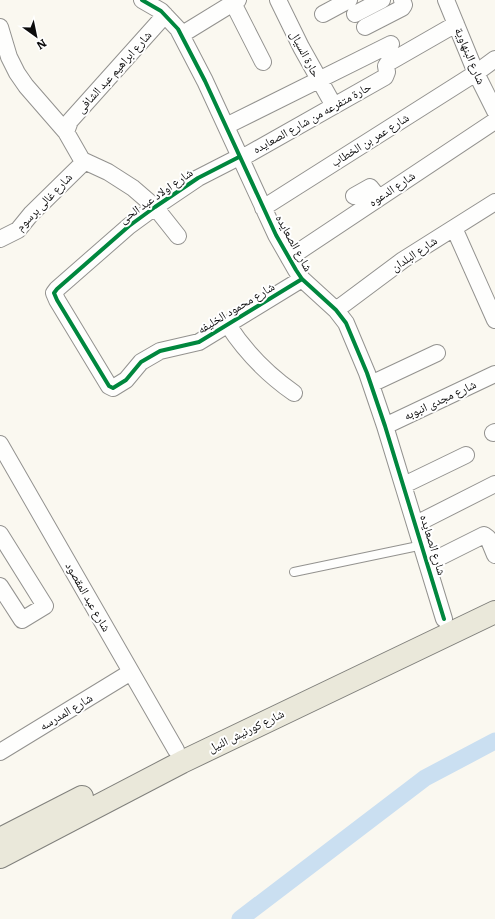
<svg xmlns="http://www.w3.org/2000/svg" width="495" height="919" font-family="Literata,'Noto Naskh Arabic',serif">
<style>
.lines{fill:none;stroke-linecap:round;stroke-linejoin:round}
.canal{stroke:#cadff1;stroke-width:17}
.service-casing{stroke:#93928f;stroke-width:10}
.minor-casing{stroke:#93928f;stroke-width:18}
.primary-casing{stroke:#80807c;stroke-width:24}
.service{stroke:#fefefd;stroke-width:8}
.minor{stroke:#fefefd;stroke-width:16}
.primary{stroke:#eae8da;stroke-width:22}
.cycleway-casing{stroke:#fff;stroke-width:6}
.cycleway{stroke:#00873e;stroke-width:4}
.labels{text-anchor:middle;stroke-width:4;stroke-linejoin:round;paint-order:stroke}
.street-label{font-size:12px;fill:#0c0c0c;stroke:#fff}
</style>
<rect width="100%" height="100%" fill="#faf8f0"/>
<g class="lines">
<path class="canal" d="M240,919L425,778L495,741"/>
<defs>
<path id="service" d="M294,572L423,545"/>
<path id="minor" d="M142,0L161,11L178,29L205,81L276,235L296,270L302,279L336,310L346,323L367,373L385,426L444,619
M278,0L301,47L334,106
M446,0L476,73L495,111
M233,3L263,62
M323,14L349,0
M355,14L382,0
M0,27L9,57L17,73L26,86L66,132L82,160L108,172L133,188L155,207L178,236
M365,27L402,8L404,5L402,0
M181,35L238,0
M226,126L391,44
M66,132L70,121L165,15
M239,157L198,178L155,207L129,226L57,289L54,293L57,300L109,386L113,388L126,380L141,362L160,351L199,342L302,279
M240,159L385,77L387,72L386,66L388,63L456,24
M354,196L370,187L379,198
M263,208L476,73L495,59
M454,228L495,320
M0,239L18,230L31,214L81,165L82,160
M289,258L495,121
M336,310L403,260L495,202
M228,325C246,353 267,374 294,393
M371,384L437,353
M385,426L495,374
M493,433L495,432
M0,444L176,750
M404,485L466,455
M416,524L495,484
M0,534L45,606L22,620L0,586
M428,563L484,535L488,538L495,555
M0,752L131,672"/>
<path id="primary" d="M0,839L82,797
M0,857L182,762L495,612"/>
</defs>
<use href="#service" class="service-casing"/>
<use href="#minor" class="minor-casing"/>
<use href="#primary" class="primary-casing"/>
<use href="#service" class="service"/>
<use href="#minor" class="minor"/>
<use href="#primary" class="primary"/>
<defs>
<path id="cycleway" d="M142,0L161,11L178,29L205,81L276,235L296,270L302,279L336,310L346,323L367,373L385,426L444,619
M239,157L198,178L155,207L129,226L57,289L54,293L57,300L109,386L113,388L126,380L141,362L160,351L199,342L302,279"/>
</defs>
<use href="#cycleway" class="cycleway-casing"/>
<use href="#cycleway" class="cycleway"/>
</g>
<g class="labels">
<g class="street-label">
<text transform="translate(305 54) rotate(62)" y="4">حارة السيال</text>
<text transform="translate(470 56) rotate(67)" y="4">شارع البنهاوية</text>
<text transform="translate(114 72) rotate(-48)" y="4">شارع ابراهيم عبد الشافى</text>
<text transform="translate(312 118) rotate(-29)" y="4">حارة متفرعه من شارع الصعايده</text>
<text transform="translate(370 140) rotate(-32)" y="4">شارع عمر بن الخطاب</text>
<text transform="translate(392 189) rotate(-34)" y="4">شارع الدعوه</text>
<text transform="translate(156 196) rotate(-35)" y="4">شارع اولاد عبد الحى</text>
<text transform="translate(44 202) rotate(-46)" y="4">شارع غالى برسوم</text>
<text transform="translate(294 243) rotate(61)" y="4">شارع الصعايده</text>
<text transform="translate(414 254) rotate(-34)" y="4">شارع البلدان</text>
<text transform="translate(236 308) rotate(-31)" y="4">شارع محمود الخليفه</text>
<text transform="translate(440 400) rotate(-25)" y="4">شارع مجدى انبوبه</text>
<text transform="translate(433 545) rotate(73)" y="4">شارع الصعايده</text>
<text transform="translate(88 597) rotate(60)" y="4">شارع عبد المقصود</text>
<text transform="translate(66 712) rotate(-31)" y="4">شارع المدرسه</text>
<text transform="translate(246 731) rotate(-26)" y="4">شارع كورنيش النيل</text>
</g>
</g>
<g transform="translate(36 36) rotate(147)" stroke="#ffffff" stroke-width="3" paint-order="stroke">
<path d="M0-3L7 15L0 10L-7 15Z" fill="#0c0c0c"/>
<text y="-6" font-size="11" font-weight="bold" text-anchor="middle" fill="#0c0c0c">N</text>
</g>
</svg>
